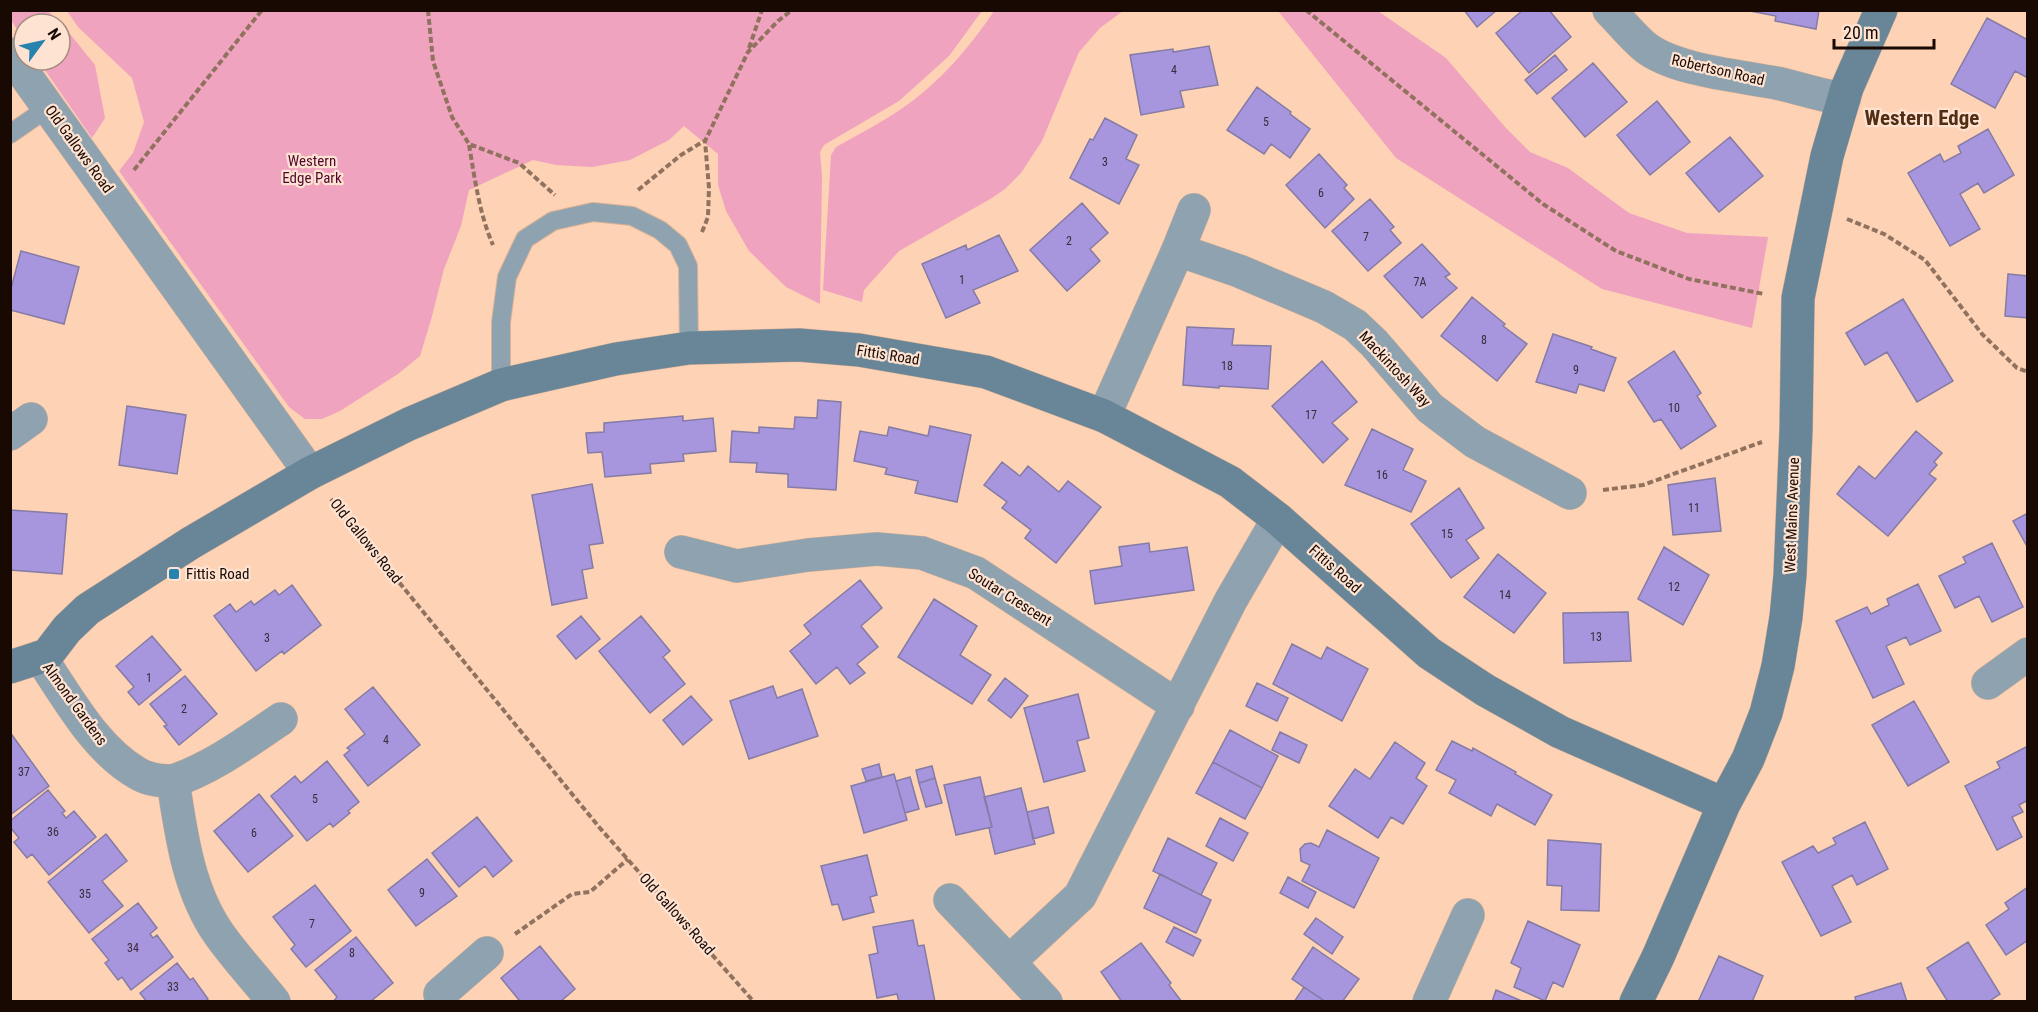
<svg xmlns="http://www.w3.org/2000/svg" width="2038" height="1012" font-family="'Roboto Condensed',sans-serif">
<style>
.green{fill:#efa3bf}
.building{fill:#a795de;stroke:#857ba5;stroke-width:1.5}
.lines{fill:none;stroke-linecap:round;stroke-linejoin:round}
.lane-casing{stroke:#d9b298;stroke-width:20}
.street-casing{stroke:#d9b298;stroke-width:34}
.secondary-casing{stroke:#d9b298;stroke-width:34}
.path{stroke:#90725f;stroke-width:4;stroke-dasharray:6 3;stroke-linecap:butt}
.lane{stroke:#8fa2af;stroke-width:18}
.street{stroke:#8fa2af;stroke-width:33}
.secondary{stroke:#698698;stroke-width:33}
.poi-dot{fill:#2682af;stroke:#ffe3d2;stroke-width:2}
.labels{text-anchor:middle;stroke-width:4.5;stroke-linejoin:round;paint-order:stroke}
.number-label{font-size:12px;fill:#3c2c39}
.street-label{font-size:15px;fill:#180902;stroke:#ffe3d2}
.park-label{font-size:15px;fill:#50072d;stroke:#ffe3d2}
.poi-label{font-size:15px;fill:#180902;stroke:#ffe3d2;text-anchor:start}
.district-label{font-size:21px;font-weight:bold;fill:#512e14;stroke:#ffe3d2}
</style>
<rect width="100%" height="100%" fill="#fed2b4"/>
<path class="green" d="M10,11H48L62,24L95,65L105,118L92,138L38,60H60V24H24V40L11,20Z
M67,11H982L949,56L899,101L836,138L824,145L820,152L822,176L820,304L786,287L749,251L726,211L718,185V154L684,126L669,140L630,160L592,167L556,165L533,160L469,190L461,226L444,269L431,320L420,356L398,374L340,411L322,419H305L289,407L119,171L133,153L144,122L132,78L78,27Z
M994,11H1123L1100,28L1079,52L1042,141L1021,173L1005,189L992,198L899,251L864,290L862,302L823,290L831,155L836,147C859,134 883,122 904,107C940,82 970,47 994,11Z
M1278,11H1378L1446,58L1505,127L1530,152L1568,168L1629,213L1687,233L1768,237L1752,328L1602,289L1396,158Z"/>
<path class="building" d="M1464,10H1497L1477,27Z
M1523,10H1549L1571,37L1529,73L1496,33Z
M1819,10L1816,29L1775,21L1776,16L1750,11Z
M1987,18L2028,40V78L2015,71L1995,108L1951,84Z
M1209,46L1218,85L1180,91L1184,107L1141,115L1130,55L1173,49V52Z
M1555,55L1567,70L1537,94L1525,80Z
M1593,63L1627,102L1585,137L1552,98Z
M1257,87L1291,112L1290,114L1310,129L1290,158L1271,144L1264,154L1227,130Z
M1657,101L1690,142L1650,175L1617,135Z
M1105,118L1137,135L1126,159L1139,165L1119,204L1070,178L1090,139L1093,140Z
M1988,129L2014,175L1984,193L1978,183L1960,194L1980,229L1950,246L1908,173L1940,154L1944,162L1961,153L1958,146Z
M1730,137L1763,176L1719,212L1686,173Z
M1319,154L1347,185L1344,188L1354,199L1325,228L1286,185Z
M1370,199L1394,227L1390,230L1401,243L1368,271L1332,231Z
M1082,203L1108,233L1090,249L1100,261L1067,291L1030,250Z
M999,235L1018,271L973,290L980,303L946,318L922,264L966,245L967,250Z
M1422,244L1450,274L1445,277L1457,288L1422,318L1384,276Z
M21,251L79,267L64,324L10,310V292Z
M2008,274L2028,276V318L2005,316Z
M1472,297L1505,324L1503,326L1527,344L1497,381L1441,336Z
M1903,299L1953,381L1917,402L1887,352L1865,365L1846,333Z
M1187,327L1234,329L1232,345L1271,346L1268,389L1219,386V388L1183,385Z
M1553,334L1592,347L1591,349L1616,358L1604,391L1579,384L1576,393L1536,382Z
M1674,351L1701,393L1697,396L1716,426L1681,449L1661,419L1654,422L1628,382Z
M1322,361L1357,402L1332,423L1348,439L1323,463L1272,406Z
M818,400L841,402L836,490L788,487V474L756,472L757,463L730,462L732,431L759,433V427L794,429L795,417L817,418Z
M127,406L186,415L177,474L119,465Z
M683,416V421L713,418L716,451L683,454L684,461L650,464L651,473L605,477L602,452L588,453L586,433L604,432V423Z
M930,426L971,435L957,502L915,493L918,481L885,474L887,468L854,461L860,431L887,436L889,427L928,436Z
M1372,429L1413,449L1403,470L1426,481L1411,512L1345,485Z
M1916,431L1942,453L1934,462L1937,465L1929,474L1936,479L1888,536L1837,494L1859,466L1875,479Z
M1002,462L1020,476L1028,466L1059,492L1068,481L1101,507L1056,563L1025,538L1031,530L1002,508L1007,502L984,485Z
M1715,478L1721,531L1673,535L1668,485Z
M592,484L603,543L589,545L593,568L582,570L587,598L552,605L532,495Z
M1459,488L1484,528L1466,540L1479,558L1451,578L1411,524Z
M10,510L67,514L62,574L10,570Z
M2028,513V548L2013,521Z
M1149,543L1150,552L1187,547L1194,590L1095,604L1090,571L1122,566L1119,547Z
M1992,543L2023,607L1992,622L1979,596L1955,608L1939,576L1966,563L1963,557Z
M1664,547L1709,575L1683,625L1638,599Z
M1498,554L1546,593L1514,633L1464,597Z
M860,580L882,608L861,626L878,647L857,664L865,673L850,684L837,667L816,684L790,651L811,634L804,625Z
M1918,584L1941,631L1910,645L1906,637L1886,646L1904,684L1873,698L1836,621L1867,607L1871,614L1889,605L1887,599Z
M292,585L321,625L284,654L282,651L256,671L214,616L230,604L236,612L251,601L254,605L275,590L279,595Z
M934,599L977,626L960,655L991,675L972,704L898,657Z
M1628,612L1631,661L1564,663L1563,613Z
M581,616L600,639L576,659L557,636Z
M641,616L670,651L663,657L685,684L650,713L599,651Z
M152,636L181,670L139,705L128,692L134,687L116,666Z
M1292,644L1321,659L1327,647L1368,669L1342,721L1273,684Z
M185,676L217,714L179,745L164,726L167,725L150,704Z
M1005,678L1028,696L1011,718L988,700Z
M1257,683L1288,698L1277,721L1246,706Z
M773,686L777,698L802,689L818,736L749,759L730,701Z
M373,687L420,745L368,786L344,755L350,750L347,748L365,734L345,709Z
M1078,694L1089,738L1077,741L1085,771L1044,782L1024,708Z
M691,696L712,720L683,745L663,720Z
M1914,701L1949,762L1908,786L1872,725Z
M1230,730L1278,756L1262,788L1213,762Z
M1280,732L1307,745L1299,763L1272,750Z
M12,735L49,786L10,815V737Z
M1452,741L1472,751L1473,748L1516,772L1515,774L1552,795L1535,825L1497,804L1491,816L1449,793L1456,780L1436,770Z
M1395,742L1425,763L1416,778L1427,786L1403,824L1391,817L1378,838L1329,806L1355,769L1370,779Z
M2028,746V800L2019,805L2023,812L2012,817L2022,837L1997,850L1965,786L2000,768L1997,762Z
M327,761L359,802L348,811L350,813L333,827L330,823L307,841L271,796L295,776L301,783Z
M1213,762L1262,788L1245,819L1196,793Z
M879,764L882,777L866,781L862,769Z
M932,766L935,778L919,783L916,770Z
M894,774L907,820L864,833L851,786Z
M910,777L919,809L905,813L896,781Z
M980,777L992,827L956,835L944,785Z
M935,778L942,803L926,807L919,783Z
M1021,788L1035,844L995,854L989,828L992,827L984,797Z
M48,790L65,811L62,813L66,818L74,811L96,837L49,875L32,854L27,858L14,842L19,838L10,827V821Z
M259,794L293,836L248,872L214,831Z
M1048,807L1054,833L1033,839L1027,812Z
M477,817L512,861L493,877L485,866L459,887L432,853Z
M1220,818L1248,833L1233,861L1206,846Z
M1865,822L1888,869L1857,885L1852,875L1832,886L1851,922L1821,936L1782,862L1813,846L1818,853L1836,844L1833,838Z
M1327,830L1379,858L1354,908L1302,881L1310,865L1301,861L1300,849L1305,844L1311,843L1319,847Z
M106,834L127,861L102,881L123,906L89,933L48,882Z
M1168,838L1217,863L1201,895L1153,871Z
M1548,840L1601,844L1599,911L1561,910L1562,886L1547,885Z
M867,855L877,895L870,897L874,912L843,920L838,904L832,905L821,866Z
M427,859L457,896L416,926L388,890Z
M1160,874L1211,900L1196,933L1144,908Z
M1288,877L1316,892L1308,908L1280,893Z
M315,885L351,931L306,967L291,949L295,945L273,917Z
M2028,887V940L2006,955L1986,925L2009,909L2005,903Z
M138,903L157,928L150,934L153,938L157,935L173,957L131,990L122,977L118,980L105,963L109,960L92,939Z
M1316,918L1343,937L1332,954L1304,934Z
M913,920L918,946L924,945L935,1002H899L897,994L877,998L869,955L878,953L873,927Z
M1528,921L1580,945L1563,987L1553,982L1545,1001L1514,987L1521,968L1511,963Z
M1174,927L1201,940L1193,956L1166,942Z
M356,937L393,983L370,1002H333L337,997L315,970Z
M1968,942L2000,994L1988,1002H1948L1927,968Z
M1141,943L1171,983L1169,985L1182,1002H1122L1101,972Z
M540,946L575,989L560,1002H517L519,1000L501,978Z
M1313,947L1359,979L1342,1002H1326L1292,979Z
M1719,956L1763,976L1752,1002H1698Z
M177,963L190,980L193,978L208,999L205,1002H147L140,993Z
M1901,983L1907,1002H1856L1855,997Z
M1304,987L1326,1002H1294Z
M1496,990L1524,1002H1492Z"/>
<g class="lines">
<defs>
<path id="lane" d="M10,134L49,107
M501,385V322L507,277L525,239L553,221L593,212L632,216L660,230L678,245L688,266L689,348"/>
<path id="street" d="M1609,10C1621,22 1632,36 1645,47C1675,71 1743,76 1781,84C1802,89 1822,96 1844,99
M10,54L310,473
M1178,250L1194,210
M1104,416L1178,250L1239,271L1324,307L1355,325L1374,343L1430,408L1475,442L1570,493
M10,434L31,419
M681,552L737,566L808,555L877,549L922,553L976,573L1178,706
M40,657C68,697 94,748 137,773C148,780 160,781 173,781C181,833 188,890 219,934C235,957 256,979 274,1002
M1988,683L2028,654
M173,781C212,768 247,742 281,719
M950,900L1009,962
M440,994L487,953
M1046,1002L1009,962L1080,896L1231,600L1278,519
M1429,1002L1468,915"/>
<path id="secondary" d="M10,667L47,655L67,629L88,609L189,544L310,473L409,424L501,385L616,359L689,348L799,345L859,350L986,372L1104,416L1230,482L1278,519L1429,653L1485,690L1560,732L1724,804
M1636,1002L1658,957L1724,804L1748,759L1766,713L1778,666L1786,617L1790,575L1796,430L1798,298L1827,156L1847,88L1881,10"/>
</defs>
<use href="#lane" class="lane-casing"/>
<use href="#street" class="street-casing"/>
<use href="#secondary" class="secondary-casing"/>
<path class="path" d="M428,10L433,61L452,117L469,144L519,163L555,195
M1306,10L1543,204L1616,251L1689,279L1764,294
M749,48L762,10
M469,145C475,179 479,213 493,245
M134,170L262,10
M638,190L681,155L704,141
M1847,219L1884,234L1925,260L1982,334L2017,368L2028,372
M702,232L708,217L709,188L705,141L748,52L778,21L792,10
M1603,490L1643,485L1762,442
M331,499L599,827L754,1002
M515,934L572,894L590,892L628,859"/>
<use href="#lane" class="lane"/>
<use href="#street" class="street"/>
<use href="#secondary" class="secondary"/>
</g>
<rect class="poi-dot" x="168" y="568" width="12" height="12" rx="3"/>
<g class="labels">
<g class="number-label">
<text x="1174" y="74">4</text>
<text x="1266" y="126">5</text>
<text x="1105" y="166">3</text>
<text x="1321" y="197">6</text>
<text x="1366" y="241">7</text>
<text x="1069" y="245">2</text>
<text x="962" y="284">1</text>
<text x="1420" y="286">7A</text>
<text x="1484" y="344">8</text>
<text x="1227" y="370">18</text>
<text x="1576" y="374">9</text>
<text x="1674" y="412">10</text>
<text x="1311" y="419">17</text>
<text x="1382" y="479">16</text>
<text x="1694" y="512">11</text>
<text x="1447" y="538">15</text>
<text x="1674" y="591">12</text>
<text x="1505" y="599">14</text>
<text x="1596" y="641">13</text>
<text x="267" y="642">3</text>
<text x="149" y="682">1</text>
<text x="184" y="713">2</text>
<text x="386" y="744">4</text>
<text x="24" y="776">37</text>
<text x="315" y="803">5</text>
<text x="53" y="836">36</text>
<text x="254" y="837">6</text>
<text x="422" y="897">9</text>
<text x="85" y="898">35</text>
<text x="312" y="928">7</text>
<text x="133" y="952">34</text>
<text x="352" y="957">8</text>
<text x="173" y="991">33</text>
</g>
<g class="street-label">
<text transform="translate(1718 70) rotate(13)" y="5">Robertson Road</text>
<text transform="translate(79 149) rotate(54)" y="5">Old Gallows Road</text>
<text transform="translate(888 355) rotate(9)" y="5">Fittis Road</text>
<text transform="translate(1395 369) rotate(47)" y="5">Mackintosh Way</text>
<text transform="translate(1792 515) rotate(-88)" y="5">West Mains Avenue</text>
<text transform="translate(366 541) rotate(51)" y="5">Old Gallows Road</text>
<text transform="translate(1335 569) rotate(42)" y="5">Fittis Road</text>
<text transform="translate(1010 597) rotate(32)" y="5">Soutar Crescent</text>
<text transform="translate(75 704) rotate(54)" y="5">Almond Gardens</text>
<text transform="translate(677 914) rotate(48)" y="5">Old Gallows Road</text>
</g>
<g class="park-label">
<text x="312" y="166">Western<tspan x="312" dy="17">Edge Park</tspan></text>
</g>
<g class="poi-label">
<text x="186" y="579">Fittis Road</text>
</g>
<g class="district-label">
<text x="1922" y="125">Western Edge</text>
</g>
</g>
<rect width="2038" height="1012" fill="none" stroke="#180902" stroke-width="24"/>
<g transform="translate(42 42) rotate(57)"><circle r="28" fill="#ffe3d2" stroke="#a38c7f" stroke-width="1.5"/>
<path d="M0-4.5L10 22L0 15L-10 22Z" fill="#2682af"/>
<text y="-9" font-size="16" font-weight="bold" text-anchor="middle" fill="#180902">N</text>
</g>
<path d="M1834 39v9h100v-9" fill="none" stroke="#180902" stroke-width="3"/>
<text x="1843" y="39" font-size="18" fill="#180902" stroke="#ffe3d2" stroke-width="4.5" paint-order="stroke">20 m</text>
</svg>
